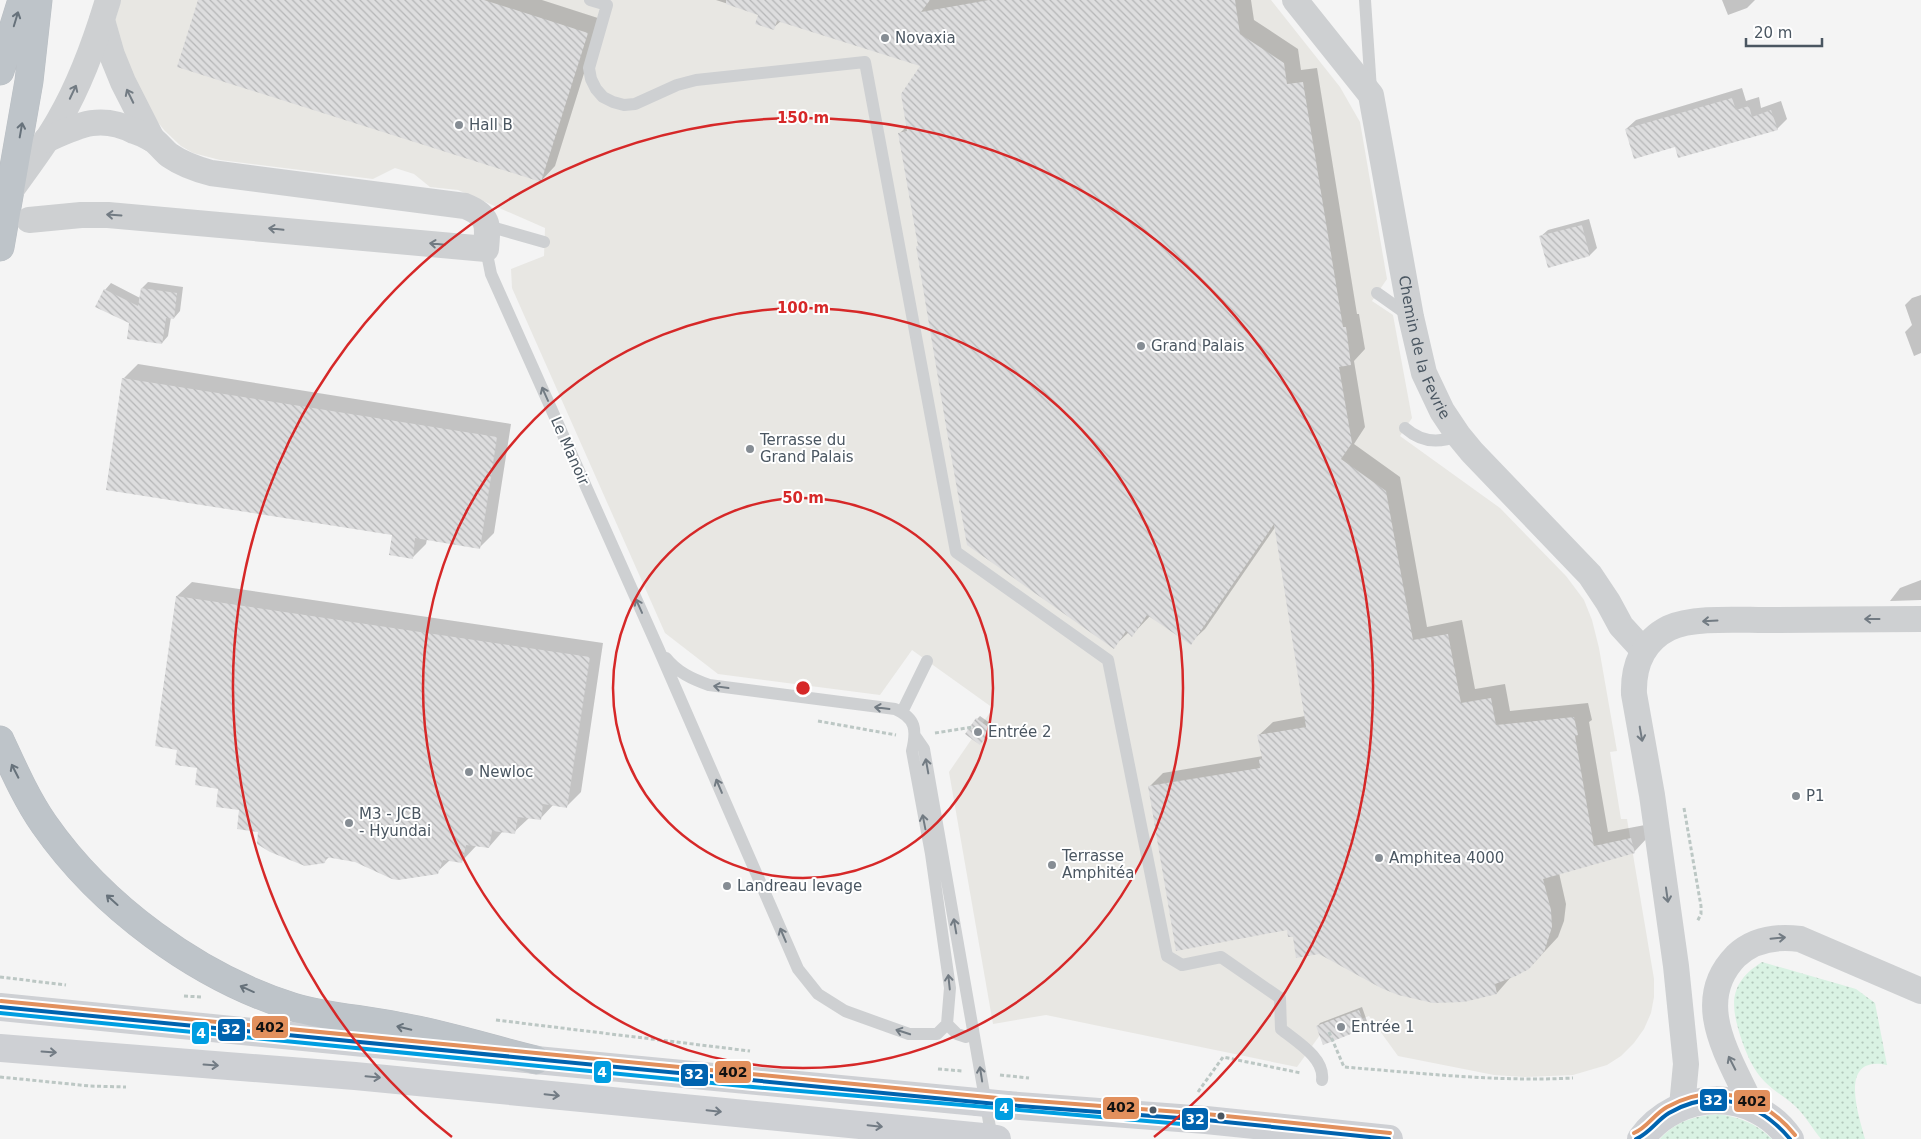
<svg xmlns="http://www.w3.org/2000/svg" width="1921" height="1139" font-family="'DejaVu Sans',sans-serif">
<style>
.commercial{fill:#e8e7e3}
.grass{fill:url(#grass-dots)}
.shadow{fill:#0003}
.building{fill:url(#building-back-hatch)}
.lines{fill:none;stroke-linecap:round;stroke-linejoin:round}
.highway-casing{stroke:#b9bec3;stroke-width:29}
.path{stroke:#bcc7c4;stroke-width:3;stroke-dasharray:4 2.5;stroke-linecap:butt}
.lane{stroke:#ced0d2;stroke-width:12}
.street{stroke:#ced0d2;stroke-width:26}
.secondary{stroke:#ced0d4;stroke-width:28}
.highway{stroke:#bec4c9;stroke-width:28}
.secondary-bridge{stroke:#ced0d4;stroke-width:28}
.bus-1-casing{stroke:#fff;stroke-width:8}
.bus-2-casing{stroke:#fff;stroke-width:8}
.bus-3-casing{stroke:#fff;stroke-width:8}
.bus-1{stroke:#0063af;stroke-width:4}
.bus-2{stroke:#009ee1;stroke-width:4}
.bus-3{stroke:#e2905d;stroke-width:4}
.oneway{stroke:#67727b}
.oneway2{stroke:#727b83}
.oneway3{stroke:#727b84}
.ring{fill:none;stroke:#d62828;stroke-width:2.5}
.poi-dot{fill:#868d94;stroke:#fff;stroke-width:2}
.bus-dot{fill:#4a5661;stroke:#fff;stroke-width:2}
.labels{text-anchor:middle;stroke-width:4;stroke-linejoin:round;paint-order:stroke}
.poi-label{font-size:15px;fill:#4a5661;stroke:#fff;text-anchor:start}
.street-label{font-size:15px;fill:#4a5661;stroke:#fff}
.centre{fill:#d62828;stroke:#fff;stroke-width:2.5}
.ring-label{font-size:15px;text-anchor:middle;font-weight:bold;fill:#d62828;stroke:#fff;stroke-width:4;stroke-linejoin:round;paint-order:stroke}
.line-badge{stroke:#fff;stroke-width:2}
.badge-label{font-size:14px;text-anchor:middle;font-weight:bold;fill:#fff}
.pale-badge-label{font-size:14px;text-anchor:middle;font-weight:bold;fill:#111}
</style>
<defs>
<pattern id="grass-dots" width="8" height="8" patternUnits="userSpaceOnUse" patternTransform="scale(1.25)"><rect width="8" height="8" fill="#d9f2e3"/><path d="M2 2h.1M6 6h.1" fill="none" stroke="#b2c7bb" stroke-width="1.8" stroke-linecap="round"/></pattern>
<pattern id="building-back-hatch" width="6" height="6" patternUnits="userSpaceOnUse" patternTransform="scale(1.25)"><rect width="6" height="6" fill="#ddddde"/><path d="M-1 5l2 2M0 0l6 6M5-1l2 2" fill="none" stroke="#b5b6b7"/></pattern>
</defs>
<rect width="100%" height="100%" fill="#f4f4f4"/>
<path class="commercial" d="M121,0H1271L1340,87L1360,122L1387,279L1372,301L1393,315L1412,418L1400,436L1500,508L1566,576L1584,600L1592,620L1599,648L1617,751L1610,752L1621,819H1627L1654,979V997L1651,1013L1644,1029L1634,1043L1621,1056L1607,1065L1573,1075L1525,1077L1494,1075L1398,1056L1369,1016L1320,1035L1297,1067L1046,1015L993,1024L949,772L993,708L912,650L880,695L718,674L665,633L512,288L511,269L544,256L545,228L458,190L430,187L414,174L395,168L373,179L220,160L193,153L181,146L165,131L151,114L128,74L115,21Z"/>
<path class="grass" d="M1762,962L1856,989L1875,1003L1887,1065C1838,1055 1858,1113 1865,1139H1821C1812,1128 1805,1115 1795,1106C1785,1097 1774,1091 1765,1082C1753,1070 1746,1053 1741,1038C1730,1004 1729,983 1762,962Z
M1718,1114C1739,1117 1756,1123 1772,1139H1660C1676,1121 1695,1116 1718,1114Z"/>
<path class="shadow" d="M200,0H542L601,19L555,166L541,181Z
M716,0H1251L1254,20L1298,49L1301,70L1317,68L1357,314H1359L1365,349L1354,361L1365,427L1354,444L1400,477L1427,627L1462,620L1475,689L1505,684L1510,711L1588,703L1592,720L1589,722L1608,832L1645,825L1648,837L1634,852L1559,873L1566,904L1564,921L1558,937L1533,964L1511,977L1497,993L1294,935L1149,787L1163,773L1263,756L1258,736L1273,722L1305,716L1276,526L1205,629L1190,643L1150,616L1132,635L1129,632L1113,647L919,245L900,133L907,126L922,65L781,21L773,28L759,14Z
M1722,0H1755L1747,8L1728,15Z
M1742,88L1746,101L1759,97L1761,108L1781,101L1787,119L1777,129L1676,146L1626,129L1636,120Z
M1589,219L1597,248L1590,255L1540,237L1548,230Z
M148,282L183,287L180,311L174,318L171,317L168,336L162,343L130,323L105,290L111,283L140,298L142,288Z
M1921,295V353L1914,356L1905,332L1912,325L1905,305L1912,298Z
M138,364L511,424L494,533L480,547L427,539L426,544L412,558L394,534L124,378Z
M1921,580V600L1890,601L1900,588Z
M192,582L603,643L581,792L567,806L554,804L540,819L529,818L514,832L503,831L489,847L477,845L462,861L450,860L437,872L330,856L324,862L260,831L240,809L179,749L177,596Z
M980,716L994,726L983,741L977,719Z
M1362,1007L1368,1024L1365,1027H1317L1320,1023Z"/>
<path class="building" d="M198,0H484L588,33L541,182L177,67Z
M726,0H930L921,12L989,0H1235L1240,34L1284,63L1287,84L1303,82L1343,327H1346L1351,365L1339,367L1352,443L1341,459L1386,491L1413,640L1448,634L1461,703L1491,698L1496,725L1574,717L1578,735L1575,736L1594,846L1631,838L1635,853L1543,879L1551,910L1552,927L1544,952L1529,969L1516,976L1495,984L1497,994L1464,1002L1433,1003L1398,995L1381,988L1319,954L1296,958L1293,937H1288L1287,930L1176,951L1148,786L1260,768L1259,760L1262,758L1257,735L1306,727L1274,524L1191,645L1147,615L1132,637L1126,631L1114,649L967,545L949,444L916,246H918L898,133L907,131L901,94L920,66L777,21L774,30L755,24L758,15L726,4Z
M1732,98L1736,110L1749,106L1752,117L1771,110L1778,130L1678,158L1675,147L1634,159L1625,129Z
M1582,225L1590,256L1548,268L1539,236Z
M141,288L177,293L174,319L166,318L162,344L127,339L129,323L95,307L104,289L138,306Z
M122,378L497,437L480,549L415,538L413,559L389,555L392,535L106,490Z
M176,596L590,657L567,808L543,804L541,820L518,817L515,834L492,831L489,848L466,845L462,863L443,860L438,874L398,880L392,879L355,862L326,857L325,863L305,866L270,852L257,844L258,832L237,829L239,810L216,807L218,789L195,785L197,768L175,765L177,750L155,746Z
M976,718L992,730L980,745L965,734Z
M1359,1010L1366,1028L1323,1045L1316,1026Z"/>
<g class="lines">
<defs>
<path id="highway" d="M0,71L22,0
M0,247L29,81L38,0
M0,740C13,768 26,798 44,824C101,906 197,977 293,1007C327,1017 362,1019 397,1026C444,1034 490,1049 536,1060"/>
</defs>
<use href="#highway" class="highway-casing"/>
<path class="path" d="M818,721L896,735
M935,733L973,727L978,731
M1684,808L1701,906V914L1697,922
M0,977L66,985
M184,996L201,997
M496,1020L750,1051
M1329,1032L1344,1067C1420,1073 1497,1082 1573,1078
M938,1069L962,1071
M1000,1075L1029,1078
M0,1077L90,1086L126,1087
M1198,1092L1223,1057L1301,1073"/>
<path class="lane" d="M590,0L607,5L589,68L591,79L596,89L603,97L613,102L624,105L635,104L677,85L696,80L865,62L956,552L1108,660L1167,956L1182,965L1221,957L1280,998L1281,1029C1297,1042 1325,1058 1322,1080
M1365,0L1371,90
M488,226L544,242
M486,249L491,274L659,650L798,969L818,994L845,1011L909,1034H937L947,1024
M1377,293L1408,315
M1405,428C1421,442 1439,444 1458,435
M666,658C677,672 692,679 709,685L895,709C916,718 917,730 912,751L931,854L950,988L947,1024L957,1034L966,1037
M902,712L927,661
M915,736L924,749L992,1139"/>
<g class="street">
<path id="s1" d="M1295,0L1371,95L1411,317L1424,373L1442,411L1458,435L1472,452L1590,575L1608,602L1621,626L1643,650"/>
<path d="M102,20L112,55L123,82L152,139"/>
<path d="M9,193C26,169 45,145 59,120C80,84 96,40 108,0"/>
<path d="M29,220L81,215H108L486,249C488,225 490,216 465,206L211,173C196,169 182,164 169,155C163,150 158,143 152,139C147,136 140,133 134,131C100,114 79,125 46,140"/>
<path d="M1682,1106L1686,1064L1676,966L1652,795L1634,694C1633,666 1643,641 1669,628C1692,617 1738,620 1764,620C1816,620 1869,619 1921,619"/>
<path d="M1752,1107C1731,1059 1690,1003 1736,956C1754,939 1777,936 1800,939L1921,991"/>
</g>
<path class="secondary" d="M0,1007L536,1060L977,1102
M0,1048L355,1076L983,1137
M1007,1105L1206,1120L1389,1139
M1641,1139C1677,1088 1755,1087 1790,1139"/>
<use href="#highway" class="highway"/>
<path class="secondary-bridge" d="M977,1102L1007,1105
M983,1137L997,1139"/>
<defs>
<path id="bus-1" d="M0,1007L1007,1105L1206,1120L1389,1139
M1636,1139C1650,1133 1657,1120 1669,1113C1713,1087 1759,1102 1790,1139"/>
<path id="bus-2" d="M0,1013L753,1087L1205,1126"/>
<path id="bus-3" d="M1,1001L1008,1099L1206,1114L1390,1133
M1634,1133C1647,1128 1654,1114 1667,1107C1714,1081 1762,1095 1795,1135"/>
</defs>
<use href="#bus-1" class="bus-1-casing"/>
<use href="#bus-2" class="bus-2-casing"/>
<use href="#bus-3" class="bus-3-casing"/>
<use href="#bus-1" class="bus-1"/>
<use href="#bus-2" class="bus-2"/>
<use href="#bus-3" class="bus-3"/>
</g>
<defs><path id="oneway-shaft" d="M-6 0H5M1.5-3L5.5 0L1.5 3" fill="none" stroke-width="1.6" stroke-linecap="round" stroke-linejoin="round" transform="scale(1.25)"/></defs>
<g class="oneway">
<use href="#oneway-shaft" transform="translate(16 19) rotate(-73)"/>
<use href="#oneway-shaft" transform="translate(21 130) rotate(-80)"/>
<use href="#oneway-shaft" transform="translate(15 771) rotate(-117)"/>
<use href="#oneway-shaft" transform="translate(112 900) rotate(-138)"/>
<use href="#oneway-shaft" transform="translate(247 989) rotate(-156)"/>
<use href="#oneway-shaft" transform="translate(404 1028) rotate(-167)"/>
</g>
<g class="oneway2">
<use href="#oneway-shaft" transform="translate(73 92) rotate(-65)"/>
<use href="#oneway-shaft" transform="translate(130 96) rotate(-116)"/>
<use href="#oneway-shaft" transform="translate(114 215) rotate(-176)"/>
<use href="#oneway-shaft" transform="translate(276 229) rotate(-174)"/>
<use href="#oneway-shaft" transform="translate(437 244) rotate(-174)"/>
<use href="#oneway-shaft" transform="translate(545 394) rotate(-114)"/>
<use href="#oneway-shaft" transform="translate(639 606) rotate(-114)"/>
<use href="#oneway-shaft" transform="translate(1872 619) rotate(180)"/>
<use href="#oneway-shaft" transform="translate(1710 621) rotate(177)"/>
<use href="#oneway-shaft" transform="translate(721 687) rotate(-172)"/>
<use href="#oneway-shaft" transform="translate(882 708) rotate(-173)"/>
<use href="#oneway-shaft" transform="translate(1641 734) rotate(80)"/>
<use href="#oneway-shaft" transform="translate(927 766) rotate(-100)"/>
<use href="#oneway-shaft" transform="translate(719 786) rotate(-113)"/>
<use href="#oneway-shaft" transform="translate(924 822) rotate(-101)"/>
<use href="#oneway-shaft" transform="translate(1667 895) rotate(82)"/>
<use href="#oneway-shaft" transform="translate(955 926) rotate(-100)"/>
<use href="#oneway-shaft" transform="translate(783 935) rotate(-113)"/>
<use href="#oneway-shaft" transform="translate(1778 938) rotate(-5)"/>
<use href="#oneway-shaft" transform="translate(949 982) rotate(-96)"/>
<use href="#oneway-shaft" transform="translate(903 1032) rotate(-162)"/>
<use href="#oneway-shaft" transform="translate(1732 1063) rotate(-117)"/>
<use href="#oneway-shaft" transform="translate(981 1074) rotate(-99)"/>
</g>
<g class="oneway3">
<use href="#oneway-shaft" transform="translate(49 1052) rotate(4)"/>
<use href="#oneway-shaft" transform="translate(211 1065) rotate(4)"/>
<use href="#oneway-shaft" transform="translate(373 1077) rotate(5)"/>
<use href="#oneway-shaft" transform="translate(552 1095) rotate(6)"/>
<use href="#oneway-shaft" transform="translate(714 1111) rotate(6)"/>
<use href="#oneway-shaft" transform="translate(875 1126) rotate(6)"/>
</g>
<g class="ring">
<circle cx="803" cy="688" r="190"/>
<circle cx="803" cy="688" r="380"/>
<path d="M452 1137A570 570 0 1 1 1154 1137"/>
</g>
<g class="poi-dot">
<circle cx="885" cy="38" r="5"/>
<circle cx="459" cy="125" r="5"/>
<circle cx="1141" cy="346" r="5"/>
<circle cx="750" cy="449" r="5"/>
<circle cx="978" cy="732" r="5"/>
<circle cx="469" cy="772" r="5"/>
<circle cx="1796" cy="796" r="5"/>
<circle cx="349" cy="823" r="5"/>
<circle cx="1379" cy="858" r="5"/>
<circle cx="1052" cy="865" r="5"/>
<circle cx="727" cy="886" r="5"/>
<circle cx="1341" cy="1027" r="5"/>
</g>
<g class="bus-dot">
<circle cx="1153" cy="1110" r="4.5"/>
<circle cx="1221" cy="1116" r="4.5"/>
</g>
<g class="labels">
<g class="poi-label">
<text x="895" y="43">Novaxia</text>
<text x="469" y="130">Hall B</text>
<text x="1151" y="351">Grand Palais</text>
<text x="760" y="445">Terrasse du<tspan x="760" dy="17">Grand Palais</tspan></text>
<text x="988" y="737">Entrée 2</text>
<text x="479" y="777">Newloc</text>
<text x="1806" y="801">P1</text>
<text x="359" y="819">M3 - JCB<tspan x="359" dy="17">- Hyundai</tspan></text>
<text x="1062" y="861">Terrasse<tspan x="1062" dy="17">Amphitéa</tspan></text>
<text x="1389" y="863">Amphitea 4000</text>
<text x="737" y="891">Landreau levage</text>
<text x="1351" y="1032">Entrée 1</text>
</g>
<g class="street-label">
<text dy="5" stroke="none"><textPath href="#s1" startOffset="380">Chemin de la Fevrie</textPath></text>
<text transform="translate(570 451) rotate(66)" y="5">Le Manoir</text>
</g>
</g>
<circle cx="803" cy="688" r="8" class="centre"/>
<g class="ring-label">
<text x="803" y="123">150 m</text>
<text x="803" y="313">100 m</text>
<text x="803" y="503">50 m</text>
</g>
<g class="line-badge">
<rect x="251" y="1015" width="38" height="24" rx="5" fill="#e2905d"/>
<rect x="217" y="1018" width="29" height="24" rx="5" fill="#0063af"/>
<rect x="191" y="1021" width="19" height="24" rx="5" fill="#009ee1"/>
<rect x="593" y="1060" width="19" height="24" rx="5" fill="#009ee1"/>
<rect x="714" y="1060" width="38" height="24" rx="5" fill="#e2905d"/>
<rect x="680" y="1063" width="29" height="24" rx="5" fill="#0063af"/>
<rect x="1699" y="1088" width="29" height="24" rx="5" fill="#0063af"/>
<rect x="1733" y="1089" width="38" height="24" rx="5" fill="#e2905d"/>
<rect x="1102" y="1096" width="38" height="24" rx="5" fill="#e2905d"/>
<rect x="994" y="1097" width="20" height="24" rx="5" fill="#009ee1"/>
<rect x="1181" y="1107" width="28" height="24" rx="5" fill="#0063af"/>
</g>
<g class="badge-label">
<text x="231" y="1034">32</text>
<text x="201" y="1038">4</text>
<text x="602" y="1077">4</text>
<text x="694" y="1079">32</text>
<text x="1713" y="1105">32</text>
<text x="1004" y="1113">4</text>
<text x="1195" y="1124">32</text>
</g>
<g class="pale-badge-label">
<text x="270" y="1032">402</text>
<text x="733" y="1077">402</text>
<text x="1752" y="1106">402</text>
<text x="1121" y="1112">402</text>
</g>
<path d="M1746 38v8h76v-8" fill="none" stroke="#4a5661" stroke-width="2.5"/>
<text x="1754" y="38" font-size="15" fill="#4a5661" stroke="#ffffff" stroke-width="4" paint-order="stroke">20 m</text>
</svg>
